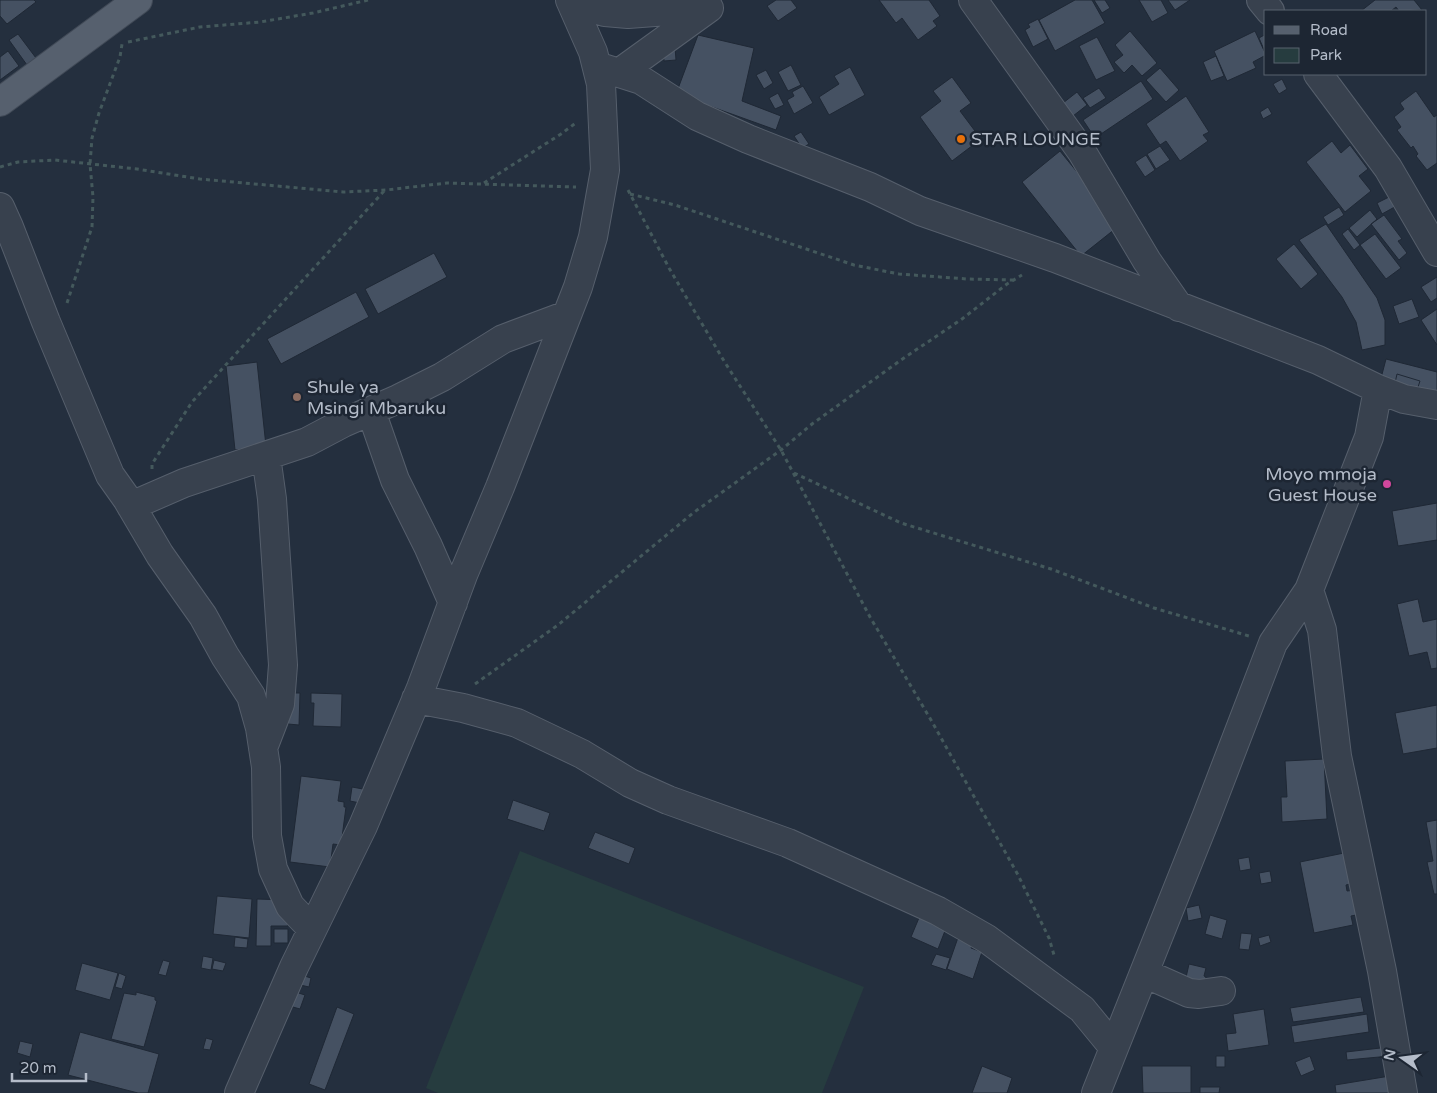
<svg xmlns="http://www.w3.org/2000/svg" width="1437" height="1093" font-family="'Varela Round',sans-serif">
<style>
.green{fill:#263c3f}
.building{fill:#455162;stroke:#1f2835}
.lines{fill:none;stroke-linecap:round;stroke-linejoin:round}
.minor-casing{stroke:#565f6c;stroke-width:30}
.major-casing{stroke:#414a57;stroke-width:30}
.path{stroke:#44595c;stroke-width:3;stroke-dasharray:4 4;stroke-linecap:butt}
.minor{stroke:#38414e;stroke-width:28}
.major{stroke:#56606e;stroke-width:28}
.food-dot{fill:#e8710a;stroke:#1d2633;stroke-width:2}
.education-dot{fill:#8d6e63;stroke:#1d2633;stroke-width:2}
.hotel-dot{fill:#d1479c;stroke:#1d2633;stroke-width:2}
.labels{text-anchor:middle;stroke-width:5;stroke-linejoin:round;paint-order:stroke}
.poi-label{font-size:18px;fill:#b4bcc9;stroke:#1d2633;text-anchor:start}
</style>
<rect width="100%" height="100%" fill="#242f3e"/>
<path class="green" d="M520,851L864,987L822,1093H438L426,1088Z"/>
<path class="building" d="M0,0H34L36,2L7,24L0,16Z
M776,0H791L797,8L778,21L767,6Z
M879,0H929L940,16L933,21L937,26L918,40L902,18L896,23Z
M1075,0H1092L1105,23L1055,51L1039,20Z
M1094,0H1105L1110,8L1102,13Z
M1139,0H1161L1168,13L1152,22Z
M1168,0H1190L1175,10Z
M1375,0H1414L1422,10L1399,11L1396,7L1391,11H1361Z
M1038,19L1048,39L1033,47L1025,30L1030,27L1028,24Z
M1130,31L1157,63L1142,76L1132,65L1124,73L1114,62L1123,55L1115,45Z
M1255,31L1266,55L1253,62L1256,68L1227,81L1214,51Z
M18,34L36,58L27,65L9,40Z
M1266,34V51L1265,52L1259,38Z
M698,35L754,48L742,101L781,116L776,130L676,94Z
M1097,37L1115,71L1096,80L1079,46Z
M675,47L676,60L664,61L663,48Z
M8,51L19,66L0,80V57Z
M1216,56L1224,76L1211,81L1203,62Z
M791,65L801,85L788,91L778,72Z
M850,67L865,95L829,115L819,97L839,84L834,76Z
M1160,68L1179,90L1166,102L1146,80Z
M766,70L773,83L764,89L756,75Z
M952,77L971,103L960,111L981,139L952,161L920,117L941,101L933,91Z
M1282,79L1287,89L1279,94L1273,84Z
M1141,81L1153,99L1095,138L1083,120Z
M803,86L813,103L794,114L787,100L794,96L792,92Z
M1099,88L1106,98L1090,108L1083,98Z
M1416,91L1434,117L1437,115V163L1427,170L1416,156L1418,154L1413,146L1411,148L1397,130L1401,127L1394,117L1404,109L1400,103Z
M1077,92L1087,105L1073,116L1063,103Z
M778,93L784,105L775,109L769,98Z
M1186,96L1209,132L1203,135L1208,141L1180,161L1166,141L1160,145L1146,124Z
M1268,107L1272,114L1263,119L1260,112Z
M801,132L809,144L802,148L794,136Z
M1332,141L1341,153L1350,145L1368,169L1359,176L1371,191L1345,212L1306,162Z
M1160,146L1170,160L1156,169L1147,154Z
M1060,151L1120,225L1081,256L1022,182Z
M1146,155L1155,170L1145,177L1135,162Z
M1395,194L1400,204L1382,214L1377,203Z
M1339,207L1344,215L1328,225L1323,217Z
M1370,210L1377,219L1357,237L1349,228Z
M1384,215L1402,239L1398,241L1407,253L1399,260L1371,224Z
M1326,224L1377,298L1385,320V345L1362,350L1356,322L1342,297L1299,240Z
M1348,229L1360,245L1354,250L1342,234Z
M1375,234L1401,268L1386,279L1360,245Z
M1294,244L1318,274L1301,289L1276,259Z
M434,253L447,277L378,314L365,289Z
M1437,277V298L1431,302L1421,287Z
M356,292L369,317L281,364L267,339Z
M1412,299L1419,317L1399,324L1393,306Z
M1437,309V345L1421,320Z
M1386,359L1437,372V396L1380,382Z
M257,362L266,446L235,450L226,366Z
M1397,374L1420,381L1417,390L1395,383Z
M1437,503V540L1398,546L1392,511Z
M1418,599L1423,622L1437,619V668L1431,669L1427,652L1409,656L1397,604Z
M288,693H300L299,725L288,724Z
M311,693L342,694L341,727L313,726L314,703H311Z
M1437,705V748L1403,754L1395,713Z
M1324,759L1327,819L1282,822L1281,797H1287L1285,761Z
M301,776L341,781L338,801L344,802V807H346L341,845L333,844L330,867L290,862Z
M352,787L363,789L360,803L350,801Z
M513,800L550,813L544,831L507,819Z
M1437,820V894H1434L1427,862L1433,861L1426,822Z
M595,832L635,848L629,864L588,848Z
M1344,853L1350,884L1346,885L1347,891L1356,890L1361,914L1351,916L1353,925L1314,933L1300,862Z
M1249,857L1251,869L1240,871L1238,859Z
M1270,871L1272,882L1261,884L1259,873Z
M217,896L252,899L249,938L213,934Z
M257,899L288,900V926H271V946H256Z
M1199,905L1202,918L1188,921L1186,908Z
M921,913L948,923L938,949L911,937Z
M1210,915L1227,920L1222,939L1205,934Z
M274,929H288V943H274Z
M961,929L976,935L971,948L982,952L973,979L947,969Z
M1241,933L1252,934L1249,950L1239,949Z
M1269,935L1271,942L1260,946L1258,938Z
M235,937L248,939L247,948L234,947Z
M936,954L950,958L946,970L931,965Z
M203,956L213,958L211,970L201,968Z
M163,960L170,962L166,976L158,974Z
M214,960L226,963L223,971L212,969Z
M82,963L118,973L110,1000L75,990Z
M1189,964L1206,968L1204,976L1206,977L1204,986L1185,982Z
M119,973L126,976L122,989L115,987Z
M298,974L311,978L309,987L296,984Z
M289,990L305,995L300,1009L275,1002Z
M136,992L155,997V1000L157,1001L144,1047L111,1039L124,993L136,995Z
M1361,997L1364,1012L1293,1022L1290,1008Z
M337,1007L354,1014L325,1090L309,1084Z
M1264,1009L1269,1045L1228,1051L1226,1034L1236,1033L1233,1014Z
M1367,1014L1369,1032L1294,1043L1291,1026Z
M80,1032L159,1054L148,1093H138L68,1075Z
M206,1038L213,1040L210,1050L203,1049Z
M20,1041L33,1044L30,1057L17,1053Z
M1389,1047L1390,1056L1347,1060L1346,1052Z
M1216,1056H1225V1067H1216Z
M1310,1056L1315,1070L1301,1076L1295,1062Z
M982,1066L1012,1078L1007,1093H972Z
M1142,1066H1191V1093H1143Z
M1396,1075L1398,1093H1336L1335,1085Z
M1200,1087H1220L1219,1093H1200Z"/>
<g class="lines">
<defs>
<path id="minor" d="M973,0L1082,152L1147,261L1179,307
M1261,0L1270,11
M571,2L605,12L628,14L708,8
M597,66L641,80L697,116L748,139L870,187L920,211L1055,258L1318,360L1378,389L1404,399L1437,405
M619,73L709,8
M1318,74L1388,168L1437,252
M0,207L9,227L46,322L110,475L127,499L160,555L203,616L225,656L251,696L260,728L266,767L267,836L273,869L290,906L312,929
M371,411L395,480L428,546L453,603
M131,506L184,483L307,442L343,423L398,399L442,377L503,339L567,315
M1309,590L1322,630L1337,756L1382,971L1403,1093
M416,699L463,708L517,723L582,754L630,783L668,800L788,843L938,911L987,939L1082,1009L1114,1048
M263,748L280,704L283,665L272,499L266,456
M1144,973L1189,993L1199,994L1221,991
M239,1093L294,967L363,826L421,688L463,575L500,487L578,287L593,237L605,170L601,84L593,52L570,0
M1096,1093L1207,815L1273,643L1309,590L1369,437L1378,389"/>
<path id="major" d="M0,102L138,0"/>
</defs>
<use href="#minor" class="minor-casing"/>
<use href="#major" class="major-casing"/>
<path class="path" d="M128,42L200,27L260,22L313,13L368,0
M0,167L18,162L55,160L137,169L200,179L343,192L386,190L447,183L576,187
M484,183L561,134L577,122
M628,190L669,268L724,361L781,450L870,617L931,720L1018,875L1049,938L1054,955
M630,194L675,205L854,265L899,274L967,279L1014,280
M67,303L92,227L93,197L90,164L92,138L99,113L120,57L122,44
M152,469V464L192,402L385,190
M794,473L901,523L1051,569L1154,608L1249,636
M475,684L558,625L693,513L781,450L812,424L901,360L962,319L1007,284L1022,275"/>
<use href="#minor" class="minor"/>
<use href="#major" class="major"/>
</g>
<circle class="food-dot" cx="961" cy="139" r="5"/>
<circle class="education-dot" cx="297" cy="397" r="5"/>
<circle class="hotel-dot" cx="1387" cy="484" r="5"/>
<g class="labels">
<g class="poi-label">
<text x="971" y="145">STAR LOUNGE</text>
<text x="307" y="393">Shule ya<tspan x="307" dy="21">Msingi Mbaruku</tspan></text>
<text x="1377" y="480" text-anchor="end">Moyo mmoja<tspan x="1377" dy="21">Guest House</tspan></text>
</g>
</g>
<rect x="1264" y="10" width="162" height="65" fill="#1d2633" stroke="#59626f"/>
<rect x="1274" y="26" width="25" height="8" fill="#56606e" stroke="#59626f"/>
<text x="1310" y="35" font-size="15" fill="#b4bcc9">Road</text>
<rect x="1274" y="48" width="25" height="15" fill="#263c3f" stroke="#59626f"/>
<text x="1310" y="60" font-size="15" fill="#b4bcc9">Park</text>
<g transform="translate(1402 1058) rotate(284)" stroke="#1d2633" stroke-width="4" paint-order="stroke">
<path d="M0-4L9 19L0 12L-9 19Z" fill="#b4bcc9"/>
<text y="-8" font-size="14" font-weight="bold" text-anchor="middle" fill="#b4bcc9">N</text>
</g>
<path d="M12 1073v8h74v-8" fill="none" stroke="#b4bcc9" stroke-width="2.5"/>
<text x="20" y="1073" font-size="15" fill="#b4bcc9" stroke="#1d2633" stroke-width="4" paint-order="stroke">20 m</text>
</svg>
